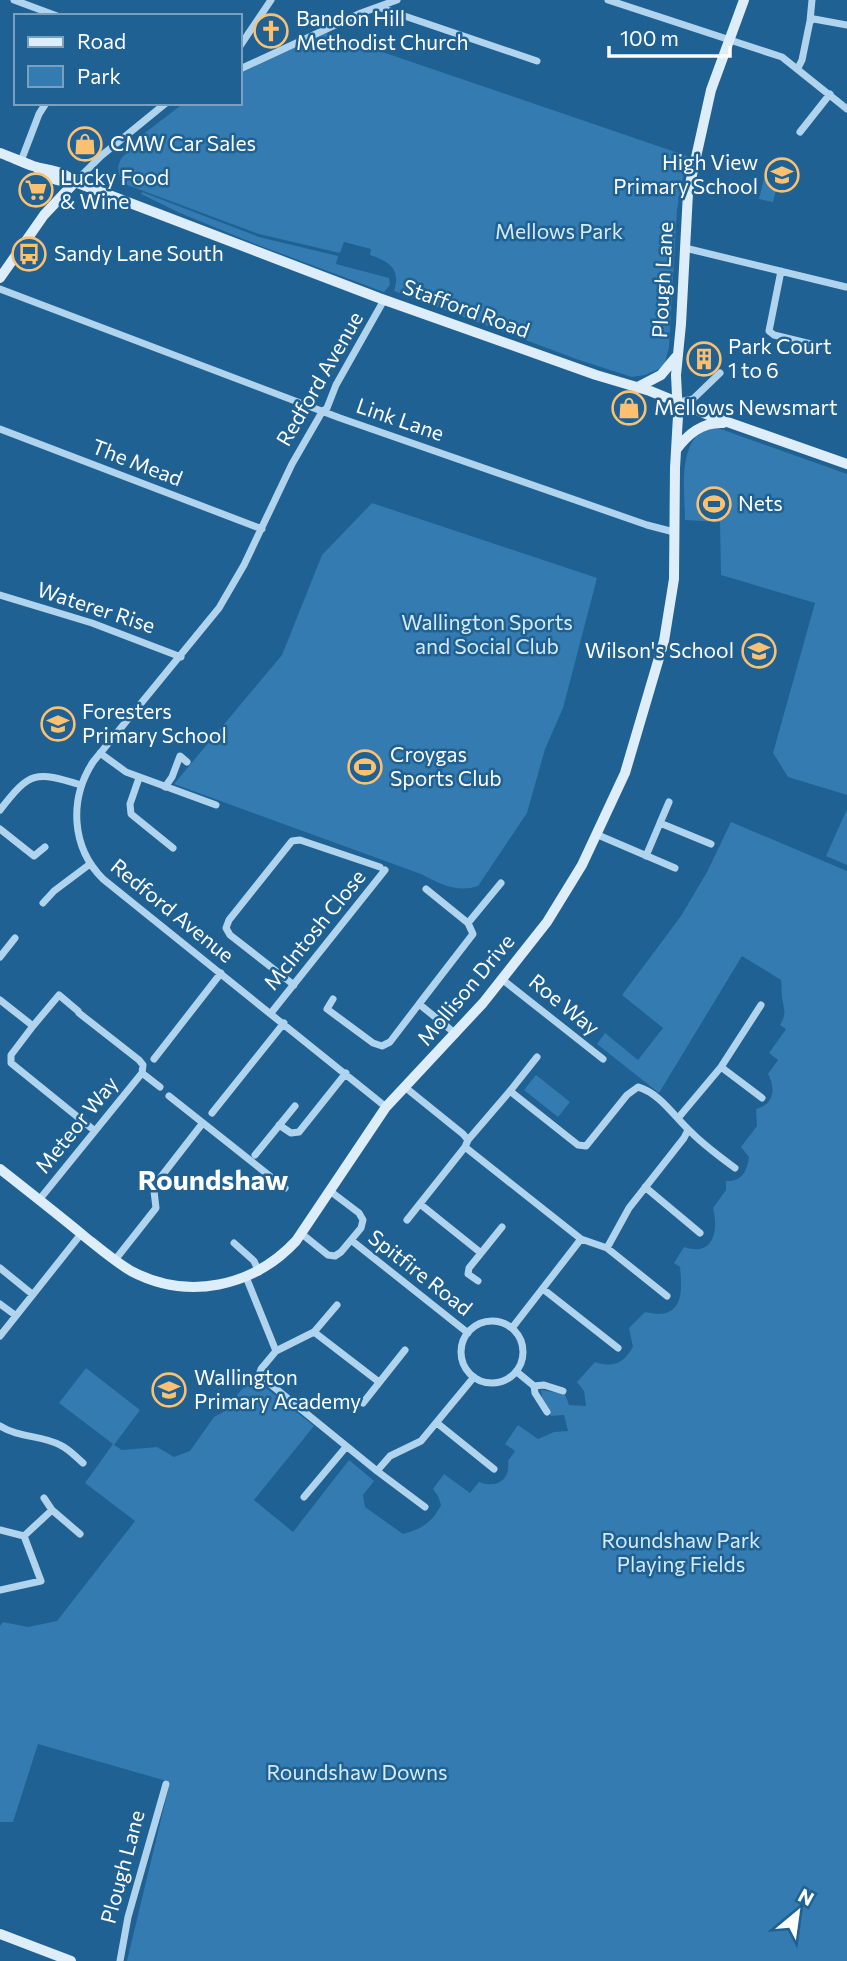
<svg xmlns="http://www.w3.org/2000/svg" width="847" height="1961" font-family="Commissioner,sans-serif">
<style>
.green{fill:#337bb0}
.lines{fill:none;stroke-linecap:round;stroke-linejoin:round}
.street{stroke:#b1d4ee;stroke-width:7}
.secondary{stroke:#ddedfa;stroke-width:10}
.labels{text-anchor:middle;stroke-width:5;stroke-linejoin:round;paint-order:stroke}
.poi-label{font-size:21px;fill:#fff;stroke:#1f6192;text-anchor:start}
.park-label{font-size:21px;fill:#d6ebfa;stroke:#1f6192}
.street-label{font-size:21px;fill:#fff;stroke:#1f6192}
.district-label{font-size:28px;font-weight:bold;fill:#fff;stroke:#1f6192}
</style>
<rect width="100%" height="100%" fill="#1f6192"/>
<path class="green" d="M321,31L687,156L677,209L669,347L665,363L659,369L645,375L632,377L579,360L394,291C401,269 390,262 370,255L371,249L344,242L340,253L259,234L122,183C117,171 116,161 127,153L125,148L184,103H240V73Z
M766,171L780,174L773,202L759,199Z
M142,192L259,237L338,256L336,264L389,278L390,285L384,292L258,245L180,213L141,194Z
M715,427L847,474V795L788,777L773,753L815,603L721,575L720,522L685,520C685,491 675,433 715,427Z
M372,503L597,578L563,708L545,749L527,813L478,886C457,893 440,884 421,874L174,784L282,655L322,555Z
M847,809V865L826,856Z
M731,822L847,871V1961H127L170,1782L38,1744L13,1822H0V1626L3,1622L28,1627L57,1621L135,1521L85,1483L113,1444L59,1403L86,1368L140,1410L114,1445L122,1450L157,1447L174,1457L190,1451L214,1417L223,1412L252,1377L314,1426L254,1500L293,1532L349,1460L374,1481L363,1495L365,1507L403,1534C421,1529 432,1523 441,1505L438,1496L433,1489L444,1474L470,1493L479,1482C496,1489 511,1480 508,1461L515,1451L505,1444L518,1425L538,1439L554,1432L568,1431L564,1415L551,1416L543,1404L541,1390L565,1394L569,1405L586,1406L584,1391L577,1382L595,1362C613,1368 623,1364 633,1347L629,1328L645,1312C682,1321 683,1295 680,1267L674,1263L684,1247C713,1257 719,1232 713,1208L726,1190V1181C742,1182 747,1171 749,1157L741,1147L757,1126L756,1109C774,1105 776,1088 768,1074L778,1060L769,1053L786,1029L780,1025C787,1013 784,1010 782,997C781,991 782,986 781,980L742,956L659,1093L597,1044L605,1033L638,1060L663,1028L622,995L681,916L707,872Z
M536,1075L570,1102L558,1117L524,1090Z"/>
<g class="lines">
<path class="street" d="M14,0L57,16
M608,0L782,57L847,109
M378,7L537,61
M810,21L812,0
M240,46L271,0
M798,68L802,60L810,21L814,19L847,25
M240,69L361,13L397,0
M800,132L830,94
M21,161L39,114L46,103
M75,182L101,156L166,103
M685,248L846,287
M781,271L769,331L774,335L811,344
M0,289L340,418L647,525L674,532
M384,300L336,385L327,408L322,412L292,464L244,565L219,608L93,762C69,799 71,847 103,879L386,1107
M679,402L693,399L720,373
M0,429L262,529
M0,595L92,623L181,657
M100,753L126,772L216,805
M139,778L130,804L131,814L173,848
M165,787L172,777L180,756L187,762
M669,802L660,823L711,844
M0,810C30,771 35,771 81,785
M0,829L34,856L45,847
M598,835L675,868
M646,856L660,823
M43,903L54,891L90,864
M468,923L501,883
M0,957L15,938
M503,980L603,1059
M294,985L230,935L226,928L229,920L292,841L300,840L380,867
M333,999L327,1009L373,1043L382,1046L390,1042L419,1004L456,1034
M0,1000L33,1026L11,1055V1063L95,1131
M419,1004L473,934L468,923L426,889
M79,1013L139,1060L143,1065L142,1073L160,1087
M271,1013L385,870
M33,1026L59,995L78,1011
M154,1059L221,973
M721,1067L762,1098
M406,1088L463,1134L468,1140L465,1147L581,1239L607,1248L629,1208L684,1138L688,1130
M510,1091L537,1057
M169,1096L285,1188
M212,1113L284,1023
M679,1117L721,1067L761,1005
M279,1125L291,1133L299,1132L346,1073
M468,1140L510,1091L578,1145L586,1146L627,1095L638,1087C660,1093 676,1119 692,1133C705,1146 720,1157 735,1168
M255,1155L295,1106
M645,1187L700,1233
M39,1200L142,1073
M420,1204L481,1253
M407,1220L465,1147
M302,1234L328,1255L335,1256L341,1252L361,1228L363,1220L359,1213L330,1191
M351,1240L468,1333
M234,1243L254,1261L259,1272
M607,1248L667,1296
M115,1260L156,1208L154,1191L157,1182L202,1124
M0,1268L32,1294
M246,1277L276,1351L261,1369L259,1375L377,1471L390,1456L421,1441L474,1377
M478,1281L468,1274L469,1268L502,1227
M543,1289L618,1348
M0,1304L15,1315
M461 1352a31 31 0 1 1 62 0a31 31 0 1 1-62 0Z
M512,1328L581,1239
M314,1332L379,1382
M0,1336L81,1234
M276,1351L314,1332L337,1305
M517,1372L534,1386L544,1385L563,1391
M534,1386L535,1393L547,1412
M363,1403L405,1350
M437,1423L494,1469
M0,1426C19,1438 41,1435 60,1445C69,1449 76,1457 83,1463
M377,1471L425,1507
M304,1497L346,1447
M44,1498L52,1510
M0,1530L24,1536L41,1581L0,1590
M24,1536L52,1510L80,1534
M120,1961L128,1917L166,1784"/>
<path class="secondary" d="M0,153C11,157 22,162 33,166C50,171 60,169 75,182L379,298L596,375L650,391L716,418L847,464
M36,167C46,177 60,183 75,182
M0,278L44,215L75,182
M636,388L661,375L676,357
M676,450C688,434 702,422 723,423
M0,1169C28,1191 56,1213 84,1236C99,1248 114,1261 131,1271C188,1301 253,1287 296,1241L386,1107L483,1003L547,922L582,865L625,773L664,641L674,579L675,468L678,416L676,375L681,324L688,193L711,90L744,0
M0,1934L71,1961"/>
</g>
<defs>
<symbol id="church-ring" viewBox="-11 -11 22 22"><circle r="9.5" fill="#1f6192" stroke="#fbc171" stroke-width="1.5"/><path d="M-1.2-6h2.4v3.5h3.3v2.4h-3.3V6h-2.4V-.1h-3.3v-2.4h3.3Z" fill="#fbc171"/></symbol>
<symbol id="shop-ring" viewBox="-11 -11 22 22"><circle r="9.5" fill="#1f6192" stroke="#fbc171" stroke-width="1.5"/><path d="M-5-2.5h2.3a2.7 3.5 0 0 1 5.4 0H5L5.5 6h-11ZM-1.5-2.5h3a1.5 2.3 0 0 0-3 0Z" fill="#fbc171"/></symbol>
<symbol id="school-ring" viewBox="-11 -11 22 22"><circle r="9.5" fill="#1f6192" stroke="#fbc171" stroke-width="1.5"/><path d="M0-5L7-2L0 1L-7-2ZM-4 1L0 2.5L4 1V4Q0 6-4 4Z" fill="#fbc171"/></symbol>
<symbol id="supermarket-ring" viewBox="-11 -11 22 22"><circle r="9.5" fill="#1f6192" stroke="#fbc171" stroke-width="1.5"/><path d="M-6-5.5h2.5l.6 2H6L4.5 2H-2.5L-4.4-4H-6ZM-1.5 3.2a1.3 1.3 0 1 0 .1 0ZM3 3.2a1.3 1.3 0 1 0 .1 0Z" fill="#fbc171"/></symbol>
<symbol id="bus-ring" viewBox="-11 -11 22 22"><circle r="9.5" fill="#1f6192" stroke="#fbc171" stroke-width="1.5"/><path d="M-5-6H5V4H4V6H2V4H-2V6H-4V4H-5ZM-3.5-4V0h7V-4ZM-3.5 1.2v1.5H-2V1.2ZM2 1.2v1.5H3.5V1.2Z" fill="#fbc171"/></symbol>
<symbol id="building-ring" viewBox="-11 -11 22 22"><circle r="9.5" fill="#1f6192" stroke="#fbc171" stroke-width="1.5"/><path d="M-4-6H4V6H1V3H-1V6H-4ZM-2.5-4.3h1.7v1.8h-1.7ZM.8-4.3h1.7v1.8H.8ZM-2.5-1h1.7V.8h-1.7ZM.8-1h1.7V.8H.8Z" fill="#fbc171"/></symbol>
<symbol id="stadium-ring" viewBox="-11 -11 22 22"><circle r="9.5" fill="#1f6192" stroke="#fbc171" stroke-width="1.5"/><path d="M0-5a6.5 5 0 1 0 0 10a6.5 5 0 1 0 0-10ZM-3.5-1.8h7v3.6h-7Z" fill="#fbc171"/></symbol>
</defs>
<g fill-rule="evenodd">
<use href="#church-ring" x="252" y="12" width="38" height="38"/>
<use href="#shop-ring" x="66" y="125" width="38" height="38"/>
<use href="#school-ring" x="763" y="156" width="38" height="38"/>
<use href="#supermarket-ring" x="17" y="171" width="38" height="38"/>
<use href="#bus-ring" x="10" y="235" width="38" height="38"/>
<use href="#building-ring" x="685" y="340" width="38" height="38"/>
<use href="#shop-ring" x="610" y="389" width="38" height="38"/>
<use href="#stadium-ring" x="695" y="485" width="38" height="38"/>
<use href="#school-ring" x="740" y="632" width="38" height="38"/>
<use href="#school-ring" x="39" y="705" width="38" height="38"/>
<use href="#stadium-ring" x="346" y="748" width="38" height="38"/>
<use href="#school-ring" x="150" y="1371" width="38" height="38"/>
</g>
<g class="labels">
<g class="poi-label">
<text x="296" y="26">Bandon Hill<tspan x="296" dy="24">Methodist Church</tspan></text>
<text x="110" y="151">CMW Car Sales</text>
<text x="758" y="170" text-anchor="end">High View<tspan x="758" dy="24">Primary School</tspan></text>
<text x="60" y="185">Lucky Food<tspan x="60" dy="24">&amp; Wine</tspan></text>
<text x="54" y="261">Sandy Lane South</text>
<text x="728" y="354">Park Court<tspan x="728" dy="24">1 to 6</tspan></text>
<text x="654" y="415">Mellows Newsmart</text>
<text x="738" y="511">Nets</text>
<text x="734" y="658" text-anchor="end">Wilson's School</text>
<text x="82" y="719">Foresters<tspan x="82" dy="24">Primary School</tspan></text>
<text x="390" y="762">Croygas<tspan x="390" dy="24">Sports Club</tspan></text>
<text x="194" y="1385">Wallington<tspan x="194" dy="24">Primary Academy</tspan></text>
</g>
<g class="park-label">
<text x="559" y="239">Mellows Park</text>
<text x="487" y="630">Wallington Sports<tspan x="487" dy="24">and Social Club</tspan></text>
<text x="681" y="1548">Roundshaw Park<tspan x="681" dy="24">Playing Fields</tspan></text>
<text x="357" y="1780">Roundshaw Downs</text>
</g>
<g class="street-label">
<text transform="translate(663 280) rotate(-87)" y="7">Plough Lane</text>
<text transform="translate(466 309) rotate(20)" y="7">Stafford Road</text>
<text transform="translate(320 379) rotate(-60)" y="7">Redford Avenue</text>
<text transform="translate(400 420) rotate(19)" y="7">Link Lane</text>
<text transform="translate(137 463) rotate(21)" y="7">The Mead</text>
<text transform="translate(96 608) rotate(18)" y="7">Waterer Rise</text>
<text transform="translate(172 911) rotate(39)" y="7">Redford Avenue</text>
<text transform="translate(315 930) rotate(-51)" y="7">McIntosh Close</text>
<text transform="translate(466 990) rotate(-50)" y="7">Mollison Drive</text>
<text transform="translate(564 1005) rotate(39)" y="7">Roe Way</text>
<text transform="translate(77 1125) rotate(-51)" y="7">Meteor Way</text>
<text transform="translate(420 1273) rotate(38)" y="7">Spitfire Road</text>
<text transform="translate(123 1867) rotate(-75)" y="7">Plough Lane</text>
</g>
<g class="district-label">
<text x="213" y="1190">Roundshaw</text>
</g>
</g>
<rect x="14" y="14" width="228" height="91" fill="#1f6192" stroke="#79a0be" stroke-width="2"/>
<rect x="28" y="37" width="35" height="10" fill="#ddedfa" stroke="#79a0be" stroke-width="2"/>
<text x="77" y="49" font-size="21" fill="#ffffff">Road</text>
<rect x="28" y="66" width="35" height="21" fill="#337bb0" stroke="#79a0be" stroke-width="2"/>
<text x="77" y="84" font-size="21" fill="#ffffff">Park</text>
<g transform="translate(798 1912) rotate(29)" stroke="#1f6192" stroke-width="5" paint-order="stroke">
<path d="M0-5L12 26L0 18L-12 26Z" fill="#ffffff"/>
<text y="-10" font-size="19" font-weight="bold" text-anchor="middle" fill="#ffffff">N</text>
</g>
<path d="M609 46v10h121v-10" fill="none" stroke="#ffffff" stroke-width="3.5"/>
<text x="620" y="46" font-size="21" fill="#ffffff" stroke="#1f6192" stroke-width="5" paint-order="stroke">100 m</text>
</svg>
